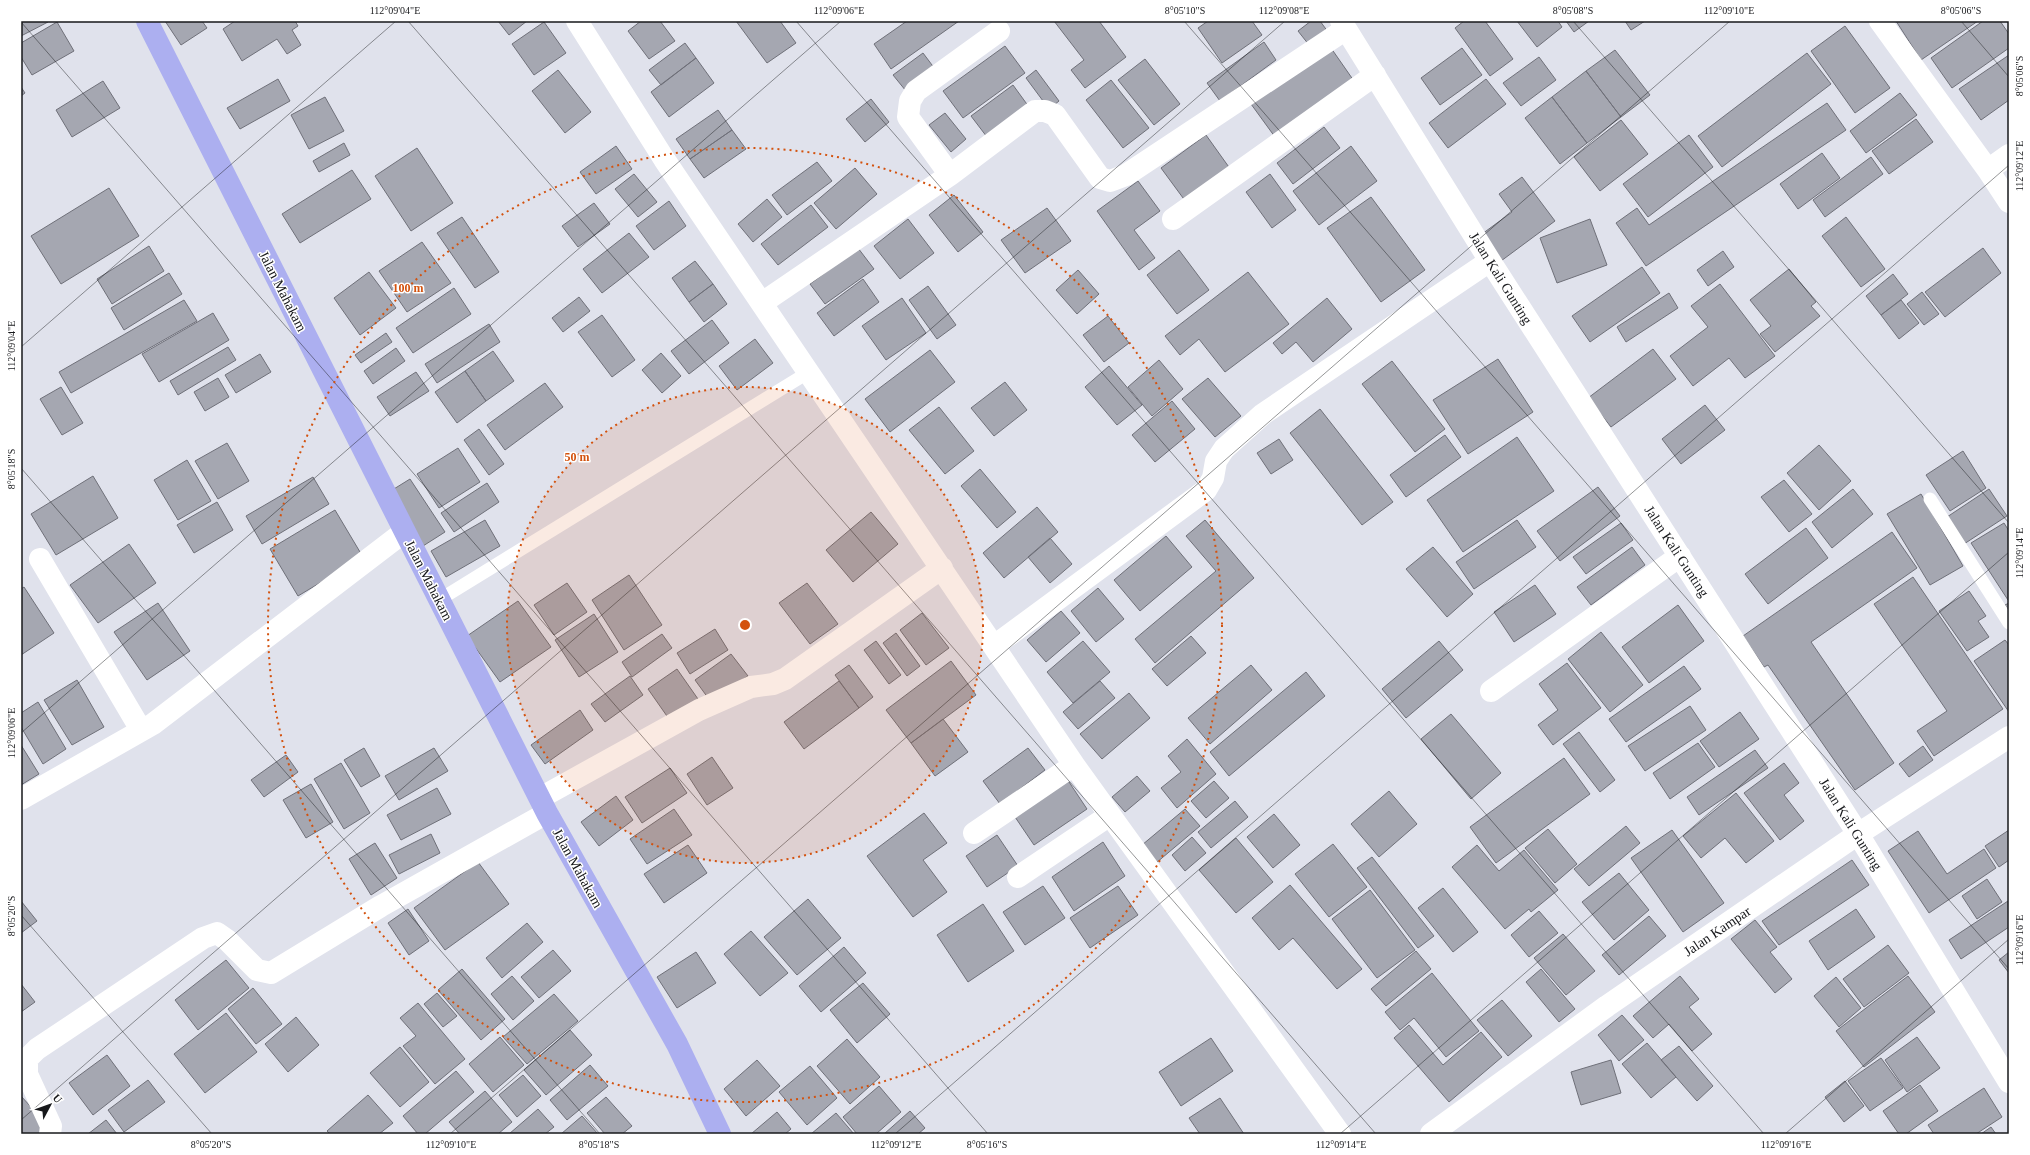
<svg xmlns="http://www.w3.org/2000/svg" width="2030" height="1155" font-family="Georgia,serif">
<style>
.building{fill:#a5a7b1;stroke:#6f7079}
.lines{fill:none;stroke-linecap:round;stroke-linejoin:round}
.service{stroke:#fff;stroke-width:13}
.minor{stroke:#fff;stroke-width:22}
.primary{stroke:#acaff0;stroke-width:22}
.ticks{fill:none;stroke:#17181b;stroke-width:1;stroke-opacity:0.45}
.ring{fill:none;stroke:#d3520e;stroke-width:2;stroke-dasharray:2 4}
.labels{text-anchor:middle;stroke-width:3;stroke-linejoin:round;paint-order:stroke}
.street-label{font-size:14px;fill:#17181b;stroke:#fff}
.centre{fill:#d3520e;stroke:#fff;stroke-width:2}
.ring-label{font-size:12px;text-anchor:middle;font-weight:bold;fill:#d3520e;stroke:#fff;stroke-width:3;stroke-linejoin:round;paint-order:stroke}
.neatline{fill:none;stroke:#17181b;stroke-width:1.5}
.ticks-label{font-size:10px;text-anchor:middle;fill:#17181b}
</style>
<rect width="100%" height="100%" fill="#e0e2ec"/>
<path class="building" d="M21,21H47L48,22L21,36Z
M165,21H202L207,28L181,45Z
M235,21H295L298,26L292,30L301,45L287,54L277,39L242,61L223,29Z
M498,21H527L509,35Z
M641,21H660L675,41L649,59L628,31Z
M736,21H780L796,43L767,63Z
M907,21H959L891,69L874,44Z
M1054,21H1099L1126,57L1085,88L1071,70L1084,60Z
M1208,21H1252L1262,35L1222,63L1198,28Z
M1311,21H1320L1331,36L1313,50L1298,31Z
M1464,21H1485L1513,59L1490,76L1455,28Z
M1517,21H1558L1562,27L1537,47Z
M1566,21H1589L1574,32Z
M1625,21H1645L1631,30Z
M1896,21H1978L1921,60Z
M1983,21H2000L2009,34V48L1952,88L1931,58Z
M57,22L74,51L32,75L21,57V43Z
M544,22L566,53L534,75L512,44Z
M1845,26L1890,88L1855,113L1811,51Z
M1264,42L1276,60L1220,101L1207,83Z
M685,43L696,58L661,85L649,70Z
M1005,46L1025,73L963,118L943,91Z
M1331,48L1354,81L1275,137L1251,104Z
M1462,48L1482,75L1440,105L1421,78Z
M1615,50L1650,95L1621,117L1586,71Z
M923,53L935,69L906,91L893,75Z
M1807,53L1831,84L1722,167L1698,136Z
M2009,55V100L1981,120L1959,89Z
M1539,57L1556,80L1521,106L1503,83Z
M696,58L714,83L669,117L651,92Z
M1145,59L1180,104L1154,125L1118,80Z
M558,70L591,112L565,133L532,91Z
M1036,70L1059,101L1049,109L1026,78Z
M1586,71L1621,117L1587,143L1552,97Z
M278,79L290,101L240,129L227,108Z
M1486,79L1506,104L1448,148L1429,123Z
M1111,80L1149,128L1123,148L1086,100Z
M103,81L120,108L72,137L56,110Z
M1013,85L1029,107L987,137L971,116Z
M21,87L25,93L21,96Z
M1900,93L1917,115L1866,153L1850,131Z
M325,97L344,131L309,149L291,115Z
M1552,97L1587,143L1560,164L1525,118Z
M871,99L889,122L865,142L846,119Z
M1827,103L1846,130L1646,266L1616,223L1637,208L1649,225Z
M718,110L732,130L690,159L676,139Z
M945,113L966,139L951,152L929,125Z
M1916,119L1933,142L1889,174L1872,151Z
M1621,120L1648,154L1600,191L1574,157Z
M1324,127L1340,148L1293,184L1277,163Z
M732,130L746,149L704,178L690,159Z
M1206,135L1231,170L1186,202L1161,168Z
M1689,135L1713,167L1648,217L1623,184Z
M344,143L350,155L319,172L313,161Z
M616,146L632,169L596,194L580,172Z
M1351,146L1377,181L1319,225L1293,191Z
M417,148L453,203L411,231L375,176Z
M1822,153L1840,178L1798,209L1780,184Z
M1871,157L1883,174L1825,217L1813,200Z
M817,162L832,181L787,215L772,195Z
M855,168L877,194L836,229L814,203Z
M352,170L371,199L300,243L282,214Z
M634,174L657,202L638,217L615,189Z
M1270,174L1296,210L1272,228L1246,192Z
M1522,177L1555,221L1501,261L1482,234L1512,212L1499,194Z
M1138,181L1160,211L1134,230L1155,258L1139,270L1097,211Z
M109,188L139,236L61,284L31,236Z
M954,195L983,232L958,252L929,215Z
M1371,197L1425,270L1381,302L1327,228Z
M767,199L782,217L753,242L738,224Z
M669,201L686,226L654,250L636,226Z
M594,203L610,224L578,247L562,226Z
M811,205L828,227L778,265L761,244Z
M1047,208L1071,241L1025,273L1001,240Z
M462,217L499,272L475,288L437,233Z
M1846,217L1885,269L1861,287L1822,236Z
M908,219L934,253L900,279L874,246Z
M1590,219L1607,265L1557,283L1540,238Z
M629,233L649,257L602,293L583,269Z
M422,242L451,283L407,312L379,271Z
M149,246L164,271L112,304L97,279Z
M858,248L874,269L825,304L810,284Z
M1983,248L2001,273L1945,317L1925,292Z
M1179,250L1209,290L1177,314L1147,275Z
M1723,251L1734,267L1708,286L1697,270Z
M695,261L713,284L689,302L672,278Z
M1642,267L1660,293L1590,342L1572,316Z
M1789,269L1816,302L1811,306L1820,316L1775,352L1760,334L1771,326L1750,300Z
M1078,270L1099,294L1077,314L1056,290Z
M369,272L396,308L360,335L334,298Z
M1248,272L1289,324L1225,372L1199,339L1180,355L1165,336Z
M169,273L182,294L124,330L111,308Z
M1893,274L1908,294L1881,315L1866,296Z
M863,279L879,302L834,336L817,313Z
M713,284L727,304L704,322L689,302Z
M1720,284L1775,356L1745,378L1729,358L1693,386L1670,356L1708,327L1691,306Z
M928,286L956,325L937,339L909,300Z
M454,288L471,314L413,353L396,328Z
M1922,292L1939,314L1924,325L1907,304Z
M1669,293L1678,308L1626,342L1617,327Z
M579,297L590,311L563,332L552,318Z
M902,298L926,333L886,360L862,326Z
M1327,298L1352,329L1313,362L1296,342L1282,354L1273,343Z
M184,300L197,321L71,393L59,372Z
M1901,300L1919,323L1899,339L1881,315Z
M213,313L229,340L159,382L142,354Z
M602,315L635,360L612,377L578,332Z
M1108,316L1129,343L1104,362L1083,335Z
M712,320L729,343L689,374L671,351Z
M489,324L500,342L437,383L425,364Z
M386,333L392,342L361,363L355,355Z
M755,339L773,363L737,390L719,366Z
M228,347L236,360L178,395L170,381Z
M396,348L405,361L373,384L364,371Z
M1653,349L1676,379L1611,427L1588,398Z
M930,350L955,382L890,432L865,399Z
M493,351L514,381L486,401L465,371Z
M661,353L681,376L662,393L642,370Z
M260,354L271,372L236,393L225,375Z
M1498,359L1533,412L1468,454L1433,400Z
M1159,360L1183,389L1152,416L1128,387Z
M1392,361L1445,429L1415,452L1362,384Z
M1109,366L1142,405L1117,425L1085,387Z
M465,371L486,401L457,423L435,392Z
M416,372L429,391L390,416L377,397Z
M218,378L229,397L205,411L194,392Z
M1208,378L1241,416L1215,437L1182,399Z
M1005,382L1027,410L994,436L971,408Z
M545,383L563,407L505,450L487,425Z
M61,387L83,423L62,435L40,399Z
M1172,401L1195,429L1155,462L1132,435Z
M1705,405L1725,430L1681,464L1662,439Z
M939,407L974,451L945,474L909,430Z
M1320,409L1393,502L1362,525L1290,433Z
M479,429L504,464L489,475L464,440Z
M1445,435L1461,457L1406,497L1390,475Z
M1517,437L1554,491L1463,552L1427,500Z
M1279,439L1293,460L1271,474L1257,453Z
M227,443L249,481L218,499L195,461Z
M1819,445L1851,481L1819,510L1787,473Z
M458,448L480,482L439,508L417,474Z
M1963,451L1986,488L1950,511L1926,475Z
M187,460L211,501L178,520L154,480Z
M980,469L1016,512L997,528L961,486Z
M93,476L118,518L56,555L31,514Z
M313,477L329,504L262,544L246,516Z
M410,479L445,532L423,546L389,492Z
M1784,480L1812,514L1789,532L1761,497Z
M487,483L499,502L454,532L441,513Z
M1598,487L1620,516L1560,561L1537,531Z
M1853,489L1873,514L1832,548L1812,522Z
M1989,489L2007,516L1964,544L1947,517Z
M1921,494L1963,566L1930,585L1887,514Z
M217,502L233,530L194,553L177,525Z
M1037,507L1058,532L1004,578L983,553Z
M335,510L363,557L298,596L270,549Z
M871,512L898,544L853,582L826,550Z
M485,520L500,546L446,577L431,551Z
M1205,520L1254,578L1155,663L1135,639L1216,571L1186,536Z
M1517,520L1536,547L1474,589L1456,562Z
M1621,523L1633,540L1586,574L1573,557Z
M2004,523L2009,531L2008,600L1971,543Z
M1806,528L1828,558L1768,604L1745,574Z
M1892,532L1917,568L1811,642L1894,763L1855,790L1768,665L1764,667L1743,636Z
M1166,536L1192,567L1140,611L1114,580Z
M1050,538L1072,564L1050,583L1028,557Z
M129,544L156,583L98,623L70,585Z
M1433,547L1473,594L1447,617L1406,569Z
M1632,547L1645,565L1591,605L1577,587Z
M629,575L662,625L624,650L592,600Z
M1913,577L2003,709L1934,756L1917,731L1947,711L1874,604Z
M567,583L587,612L554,635L534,605Z
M807,583L838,624L810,644L779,603Z
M1535,585L1556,614L1514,642L1494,612Z
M24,587L54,633L21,655V589Z
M1098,588L1124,619L1096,642L1071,611Z
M1969,591L1986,616L1978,621L1989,637L1967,651L1939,611Z
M518,601L551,647L500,682L467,636Z
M158,603L190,651L147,680L114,632Z
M2009,603V611L2005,605Z
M1678,605L1704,641L1649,683L1622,647Z
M1061,611L1080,633L1046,662L1027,640Z
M922,613L949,648L926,665L900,630Z
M594,614L618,652L579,677L555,640Z
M715,629L728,650L690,674L677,653Z
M1601,632L1643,685L1610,712L1568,659Z
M896,633L920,666L907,676L883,643Z
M662,634L672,648L632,677L622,662Z
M1191,636L1206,653L1167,686L1152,669Z
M2005,640L2009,645V712L1974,661Z
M876,641L901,675L889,684L864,650Z
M1083,641L1110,672L1073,703L1047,672Z
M1439,641L1463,670L1406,718L1382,689Z
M731,654L748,676L711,702L695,680Z
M951,661L976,695L911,743L886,710Z
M1567,663L1601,708L1553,745L1538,725L1558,710L1539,684Z
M849,665L873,697L859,708L835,675Z
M1251,665L1272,690L1210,744L1188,718Z
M1684,666L1701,689L1626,742L1609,719Z
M677,669L698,699L669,719L648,689Z
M1306,672L1325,696L1229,776L1210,752Z
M630,676L643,695L605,722L591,704Z
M77,680L104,727L72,745L44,700Z
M839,681L859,708L804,749L784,722Z
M1100,681L1115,698L1078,729L1063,712Z
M1129,693L1150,718L1102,759L1080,734Z
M38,702L66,749L43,764L21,727V713Z
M1690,706L1706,730L1645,771L1628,746Z
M580,710L593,730L545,764L531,745Z
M1740,712L1759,739L1719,767L1700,741Z
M1451,714L1501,773L1471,799L1421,739Z
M943,719L968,752L935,776L911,743Z
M1579,732L1615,780L1600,792L1563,744Z
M1187,739L1216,774L1177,808L1161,788L1181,772L1168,756Z
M1698,743L1715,767L1670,799L1653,773Z
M21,745L39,774L21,785Z
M1923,746L1933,760L1909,777L1899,764Z
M364,748L380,776L361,787L344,760Z
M434,748L448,771L399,800L385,776Z
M1028,748L1045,770L1000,804L983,781Z
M1755,750L1768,768L1699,815L1687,797Z
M286,755L298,772L264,797L251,780Z
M712,757L733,788L707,805L687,774Z
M1564,758L1590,794L1496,863L1470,827Z
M341,763L370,813L344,829L314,779Z
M1784,763L1799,783L1784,795L1804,821L1780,840L1744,793Z
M670,768L687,793L642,823L625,797Z
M1137,776L1150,791L1125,812L1112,797Z
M1067,779L1087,809L1034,845L1013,814Z
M1214,781L1229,798L1206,818L1191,801Z
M311,784L333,822L306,838L283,800Z
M437,788L451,814L401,840L387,815Z
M1389,791L1417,824L1379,857L1351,824Z
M1736,793L1774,841L1746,863L1725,838L1701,858L1683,836Z
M616,796L633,820L599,846L581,822Z
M1235,801L1248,817L1211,848L1198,832Z
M674,809L692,835L647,864L630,839Z
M1185,809L1200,826L1156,863L1142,845Z
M924,813L947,843L923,860L947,892L913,917L867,856Z
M1274,814L1300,845L1273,868L1247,837Z
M1626,826L1640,843L1589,886L1574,869Z
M1548,829L1577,864L1555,883L1525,848Z
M1672,830L1724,903L1683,932L1631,858Z
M2009,830V860L1999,867L1985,846Z
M1918,831L1947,874L1984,849L1996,868L1929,913L1888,851Z
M431,834L440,853L399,874L389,855Z
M997,835L1018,866L987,887L966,856Z
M1192,837L1206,853L1185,871L1172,855Z
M1236,838L1273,882L1236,913L1199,870Z
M1103,842L1125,876L1074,911L1052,877Z
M375,843L397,878L371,895L349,859Z
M1333,844L1367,887L1329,917L1295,874Z
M688,845L707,873L664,903L644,874Z
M1477,845L1499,871L1524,850L1558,890L1531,912L1529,909L1505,929L1452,867Z
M1372,857L1434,936L1418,948L1357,868Z
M1852,860L1869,885L1779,945L1762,921Z
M478,862L509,904L445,950L414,908Z
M1619,873L1649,910L1614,940L1582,902Z
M1987,879L2002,902L1977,919L1962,896Z
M1290,885L1362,969L1337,989L1293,938L1279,950L1252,918Z
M1043,886L1065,918L1025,945L1003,912Z
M1118,886L1138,915L1090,948L1070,918Z
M1443,888L1478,932L1453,952L1418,908Z
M1370,890L1415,950L1377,978L1332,919Z
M808,899L841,938L797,975L764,937Z
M21,901L37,921L21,933Z
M2008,901L2009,927L1961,959L1949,940Z
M983,904L1014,951L968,982L937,935Z
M408,909L429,941L409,955L388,923Z
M1856,909L1875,937L1828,970L1809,941Z
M1539,911L1558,933L1529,957L1511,935Z
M1649,916L1666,936L1619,975L1602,955Z
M1755,920L1777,947L1770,952L1792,979L1775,993L1731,939Z
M527,923L543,942L502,978L486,958Z
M751,931L788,973L760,996L724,954Z
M1563,934L1595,971L1566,995L1534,958Z
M1888,945L1909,973L1864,1007L1843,979Z
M844,947L866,973L821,1012L799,986Z
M553,950L571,971L539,998L521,977Z
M1416,951L1431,969L1386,1006L1371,989Z
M696,952L716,983L677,1008L657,977Z
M2009,952V973L1999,960Z
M226,960L249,988L198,1030L175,1000Z
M462,969L505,1019L481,1040L438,990Z
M1541,969L1575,1009L1559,1022L1526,982Z
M1432,973L1479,1031L1446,1057L1414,1018L1400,1030L1385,1012Z
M512,976L534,1001L513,1020L491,994Z
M1680,976L1699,999L1689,1007L1712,1034L1692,1051L1669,1024L1653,1038L1633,1016Z
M1908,976L1935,1012L1864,1067L1836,1031Z
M1836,977L1861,1008L1839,1027L1814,996Z
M863,983L890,1014L857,1043L830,1010Z
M21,984L35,1002L21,1012Z
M253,988L282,1024L256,1044L228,1009Z
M437,993L457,1016L443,1027L424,1004Z
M554,994L578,1021L527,1064L503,1037Z
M1502,1000L1532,1036L1508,1056L1477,1020Z
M418,1003L465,1059L435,1084L403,1046L416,1036L400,1018Z
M226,1013L257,1052L205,1093L174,1054Z
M1622,1015L1644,1040L1619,1061L1598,1035Z
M296,1017L319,1045L288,1072L265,1044Z
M1409,1025L1443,1065L1481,1032L1502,1057L1449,1102L1394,1038Z
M570,1030L592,1055L546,1095L524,1070Z
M500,1037L524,1065L493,1092L469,1064Z
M1917,1037L1940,1068L1907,1092L1885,1060Z
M1211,1038L1233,1071L1181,1106L1159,1072Z
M847,1039L880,1077L850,1104L817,1066Z
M1647,1043L1676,1077L1651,1098L1622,1064Z
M1679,1046L1713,1086L1697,1101L1661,1060Z
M400,1047L429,1082L400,1107L370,1073Z
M107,1055L130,1086L93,1115L69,1083Z
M1881,1058L1903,1088L1870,1111L1848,1081Z
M757,1060L780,1086L746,1116L724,1089Z
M1611,1060L1621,1093L1581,1105L1571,1072Z
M590,1065L608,1086L567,1120L550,1100Z
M810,1066L837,1098L807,1125L779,1092Z
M456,1071L474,1092L425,1134H418L403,1116Z
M523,1075L541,1096L517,1117L499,1095Z
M148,1080L165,1102L124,1132L108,1110Z
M1845,1081L1864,1106L1844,1122L1825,1097Z
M1920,1085L1938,1111L1906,1134H1899L1883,1111Z
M879,1086L901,1112L876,1134H857L843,1117Z
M1984,1088L2002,1117L1976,1134H1934L1928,1125Z
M485,1091L512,1122L498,1134H460L449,1122Z
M368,1095L393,1123L379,1134H330L327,1131Z
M21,1096L49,1127L42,1134H21Z
M606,1097L632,1126L622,1134H605L587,1113Z
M1220,1098L1244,1134H1200L1189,1118Z
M538,1109L554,1127L545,1134H509Z
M910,1111L925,1128L918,1134H884Z
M777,1112L791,1129L785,1134H751Z
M836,1113L854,1134H811Z
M582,1116L598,1134H561Z
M106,1120L117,1134H88Z
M1991,1127L1996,1134H1981Z"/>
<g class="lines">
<path class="service" d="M1930,499L2009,623
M439,600L809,372"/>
<path class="minor" d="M577,21L664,159L1074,765L1340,1134
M1341,21L1490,261L1858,834L2009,1082
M1880,21L1988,170L2009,202
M1988,170L2009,155
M950,175L1035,111H1045L1055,115L1100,178L1110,181L1126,175L1346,29
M1173,219L1375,75
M762,303L950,175L908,117L910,101L916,91L999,31
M40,559L141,730
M994,646L1206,490L1213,478L1216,461L1224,449L1263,414L1490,261
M1491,691L1680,556
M540,798L699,710L751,687L773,684L785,679L942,568
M21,799L153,724L404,532
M974,833L1074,765
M1018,877L1110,815
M50,1134L51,1126L27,1074V1059L37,1049L203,938L217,933L227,940L257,970L271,973L381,906L547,813
M1431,1134L1607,1006L1858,834L2009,737"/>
<path class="primary" d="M147,21L547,813L677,1044L720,1134"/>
</g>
<path class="ticks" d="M408,21L1376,1134M796,21L1764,1134M1184,21L2009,969M1573,21L2009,523M1961,21L2009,77M21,22L988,1134M21,347L396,21M21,468L600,1134M21,733L841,21M21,915L212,1134M21,1120L1285,21M450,1134L1730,21M895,1134L2009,165M1340,1134L2009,552M1785,1134L2009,939"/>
<circle cx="745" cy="625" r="238" fill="#d3520e" fill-opacity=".12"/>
<g class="ring">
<circle cx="745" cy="625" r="238"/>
<circle cx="745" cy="625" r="477"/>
</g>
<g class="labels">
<g class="street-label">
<text transform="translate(1501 278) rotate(58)" y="5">Jalan Kali Gunting</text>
<text transform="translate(283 291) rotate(63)" y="5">Jalan Mahakam</text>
<text transform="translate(1677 551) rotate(57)" y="5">Jalan Kali Gunting</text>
<text transform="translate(429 580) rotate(63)" y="5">Jalan Mahakam</text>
<text transform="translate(1851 824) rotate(58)" y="5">Jalan Kali Gunting</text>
<text transform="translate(578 868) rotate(61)" y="5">Jalan Mahakam</text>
<text transform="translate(1717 931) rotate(-34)" y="5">Jalan Kampar</text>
</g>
</g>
<circle cx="745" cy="625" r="6" class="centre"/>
<g class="ring-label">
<text x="408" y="292">100 m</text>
<text x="577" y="461">50 m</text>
</g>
<rect width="2030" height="1155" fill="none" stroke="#ffffff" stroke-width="44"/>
<g transform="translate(50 1105) rotate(49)" stroke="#ffffff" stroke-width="3" paint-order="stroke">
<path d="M0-3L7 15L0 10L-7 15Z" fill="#17181b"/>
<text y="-6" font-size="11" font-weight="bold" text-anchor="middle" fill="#17181b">U</text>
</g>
<rect x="22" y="22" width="1986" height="1111" class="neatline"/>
<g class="ticks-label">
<text x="395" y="14">112°09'04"E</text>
<text x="839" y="14">112°09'06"E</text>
<text x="1185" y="14">8°05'10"S</text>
<text x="1284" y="14">112°09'08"E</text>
<text x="1573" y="14">8°05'08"S</text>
<text x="1729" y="14">112°09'10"E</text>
<text x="1961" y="14">8°05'06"S</text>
<text transform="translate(2019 76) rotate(-90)" y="4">8°05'06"S</text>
<text transform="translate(2019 166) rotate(-90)" y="4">112°09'12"E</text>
<text transform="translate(11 346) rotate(-90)" y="4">112°09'04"E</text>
<text transform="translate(11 469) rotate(-90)" y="4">8°05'18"S</text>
<text transform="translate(2019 553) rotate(-90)" y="4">112°09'14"E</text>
<text transform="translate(11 733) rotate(-90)" y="4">112°09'06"E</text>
<text transform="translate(11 916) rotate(-90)" y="4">8°05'20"S</text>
<text transform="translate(2019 940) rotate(-90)" y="4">112°09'16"E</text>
<text x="211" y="1148">8°05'20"S</text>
<text x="451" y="1148">112°09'10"E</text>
<text x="599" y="1148">8°05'18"S</text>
<text x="896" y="1148">112°09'12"E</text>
<text x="987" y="1148">8°05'16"S</text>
<text x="1341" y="1148">112°09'14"E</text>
<text x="1786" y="1148">112°09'16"E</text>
</g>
</svg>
